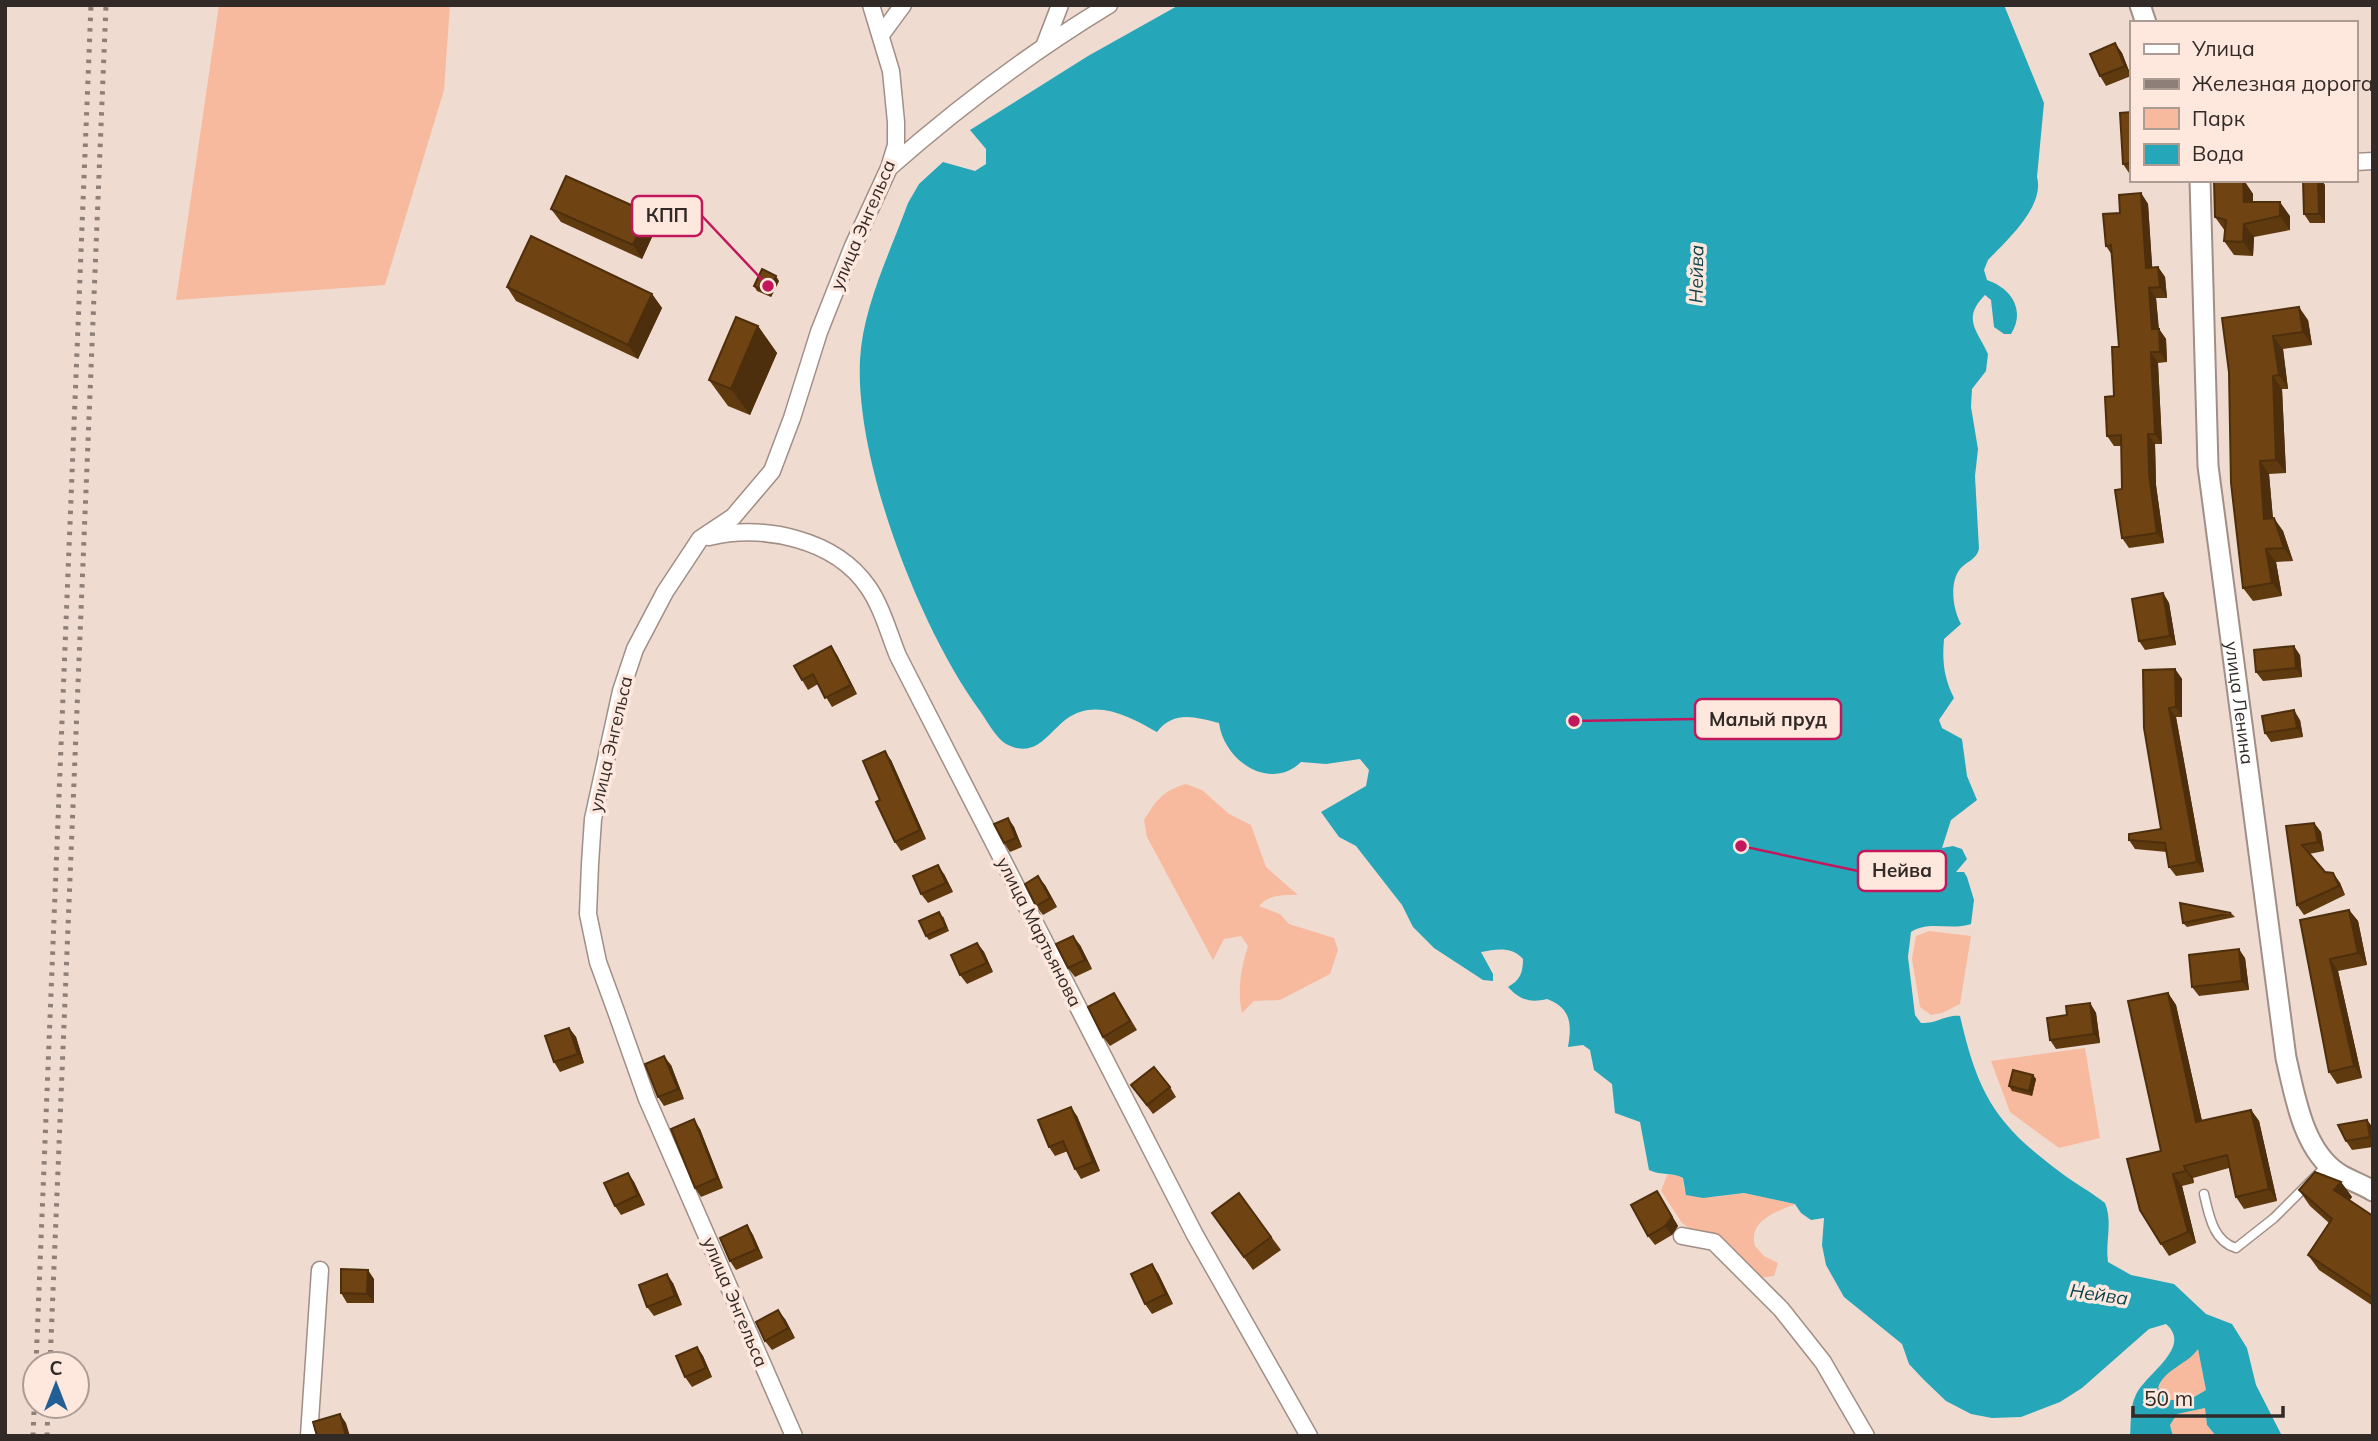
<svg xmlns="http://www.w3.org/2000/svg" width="2378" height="1441" font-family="Mulish,sans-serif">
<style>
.green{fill:#f7ba9e}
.water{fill:#26a6b9;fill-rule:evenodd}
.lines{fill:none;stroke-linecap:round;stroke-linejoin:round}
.service-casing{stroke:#a18e85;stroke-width:11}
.minor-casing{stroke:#a18e85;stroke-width:19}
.tertiary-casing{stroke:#a18e85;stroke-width:23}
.service{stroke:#fff;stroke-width:8}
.minor{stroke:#fff;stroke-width:16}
.tertiary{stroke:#fff;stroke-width:19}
.rail{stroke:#8e8079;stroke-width:5;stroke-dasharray:3.5 7;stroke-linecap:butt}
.wall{fill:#5f3a0f}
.shaded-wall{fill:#4e2f0d}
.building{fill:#6f4312;stroke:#4e2f0d;stroke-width:2}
.labels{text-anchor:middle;stroke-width:7;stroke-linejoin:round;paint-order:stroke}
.street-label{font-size:18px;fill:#322a26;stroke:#fee8de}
.water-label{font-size:19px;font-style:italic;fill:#0d434b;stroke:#fee8de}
.leader{fill:none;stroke:#c2185b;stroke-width:2.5}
.callout-dot{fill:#c2185b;stroke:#fee8de;stroke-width:2.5}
.callout{fill:#fee8de;stroke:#c2185b;stroke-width:2.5}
.callout-label{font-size:19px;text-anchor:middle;font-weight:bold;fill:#322a26}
</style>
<rect width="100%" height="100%" fill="#f0dbd1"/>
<path class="green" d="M219,5H450L444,90L385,285L176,300Z
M1186,784L1202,790L1229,814L1251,825L1266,867L1298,895C1282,895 1270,894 1259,906L1280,914L1289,924L1334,938L1338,950L1330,974L1280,1000L1254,1001L1242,1013C1237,990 1241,968 1248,946L1241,936L1224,939L1213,960L1147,837L1144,820C1156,801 1163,790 1186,784Z
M1929,931L1971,936L1960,1004L1942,1013L1931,1015L1920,1007L1912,959L1916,936Z
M2085,1048L2100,1138L2059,1148L2010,1112L1991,1061Z
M1667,1175H1677L1683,1179L1684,1189L1714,1197L1744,1193L1795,1204C1777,1212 1748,1220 1755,1246L1764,1256L1778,1263L1774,1276L1758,1278L1682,1223L1661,1191Z
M2198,1348L2206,1390L2189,1400H2170L2157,1388L2165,1374Z
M2205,1408L2207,1425L2216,1436H2173L2170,1425L2176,1414Z"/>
<path class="water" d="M1179,5H2004L2044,103L2037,177C2045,206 2007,240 1988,260L1984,270L1987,280C2011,288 2026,310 2011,334H2004L1994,327L1991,300L1985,295C1961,319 1978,331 1988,354L1986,371L1972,389L1971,407L1978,449L1975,476L1979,549C1976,560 1967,561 1960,569C1949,583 1953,610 1961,624L1944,639C1942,662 1944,678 1954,698L1939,720L1942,728L1962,739L1967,776L1977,800L1951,820L1942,848L1953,846L1962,849L1967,859L1956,872H1964L1967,877L1974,900L1971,924C1950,931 1929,920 1911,932L1908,957L1915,1015L1921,1023C1937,1024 1946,1014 1960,1016C1978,1094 1995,1124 2060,1172C2074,1183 2090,1191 2105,1203C2113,1223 2105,1241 2108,1262L2131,1275L2174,1284L2206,1314L2232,1324L2247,1348L2256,1385L2282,1436H2216L2207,1425L2205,1408L2177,1414L2170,1425L2173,1436H2130C2131,1424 2130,1408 2135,1397C2143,1375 2194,1348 2166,1324L2149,1329L2082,1388L2060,1402L2021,1417L1992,1418L1971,1414L1946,1401L1923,1379L1909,1364L1902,1344L1844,1297L1826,1265L1822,1245L1824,1218L1811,1220L1801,1213L1795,1204L1744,1193L1703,1198L1686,1195L1683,1178C1673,1172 1661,1176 1649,1170L1640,1122L1615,1113L1612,1084L1594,1070L1590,1050L1583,1045L1568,1047C1572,1024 1571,1008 1547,999C1530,1003 1520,1000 1508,987C1520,980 1523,973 1523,959C1512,946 1496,949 1481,952L1493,974V981L1483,980L1434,948L1413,927L1402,905L1356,846L1339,837L1321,812L1366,786L1369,770L1360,759L1326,764L1301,762C1270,792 1224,761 1219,723C1195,717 1174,710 1157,732C1134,719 1104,702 1077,713C1050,724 1041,762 1006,744C996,738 987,721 980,711C920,629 855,462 860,360C863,306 890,253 908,203L919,184L943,162L975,171L986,164V149L970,130L1088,56ZM2198,1349L2206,1390L2189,1400H2170L2158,1388C2164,1369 2187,1365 2198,1349Z"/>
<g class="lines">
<defs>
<path id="service" d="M2204,1194C2209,1215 2213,1241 2236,1248L2274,1218L2328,1164"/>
<path id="minor" d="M881,35L903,5
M1045,44L1060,5
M2355,162L2373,161
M889,168C958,107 1030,53 1109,5
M709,537C764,524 835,539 868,587C882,607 889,634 898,656L1195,1235L1309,1436
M1682,1236L1714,1242L1781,1309L1823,1362L1866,1436
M309,1436L320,1270
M794,1436L647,1099L617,1014L598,962L588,914L590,864L593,819L621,691L635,649L665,592L700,539L733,517L772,471L792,418L819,332L853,246L889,168L896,145V122L891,71L871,5"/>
<g id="tertiary">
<path d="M2140,5L2146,23"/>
<path id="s1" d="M2200,180L2208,466L2286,1058C2295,1096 2303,1150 2338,1173C2348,1180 2362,1184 2373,1191"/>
</g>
</defs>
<use href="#service" class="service-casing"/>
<use href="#minor" class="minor-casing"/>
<use href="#tertiary" class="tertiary-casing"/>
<use href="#service" class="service"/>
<use href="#minor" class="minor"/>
<use href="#tertiary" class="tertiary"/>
<path class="rail" d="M36,1364L91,5
M50,1364L106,5
M33,1436L35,1386
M47,1436L48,1406"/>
</g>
<path class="wall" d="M2115,43L2122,53L2131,76L2106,86L2100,76Z
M2131,112V173H2129L2123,164Z
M2244,180L2253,194V202L2290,216V230L2254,237L2253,256L2234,255L2224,241L2225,231L2215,217Z
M2325,185V223H2310L2304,214Z
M2141,193L2148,204L2152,267H2158L2165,277L2167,298H2156L2159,329L2166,339L2167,362L2158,363L2162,444H2155L2156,485L2164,543L2129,548L2122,538L2121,446H2114L2107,436L2114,396L2119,347L2112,255L2106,246L2120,213Z
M551,209L657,226L642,259L561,222Z
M779,281L771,297L757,291L754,286Z
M507,287L652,294L662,308L638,359L516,301Z
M2222,318L2308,320L2312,345L2283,349L2288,389H2282L2286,473L2269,474L2273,518L2283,531L2293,561L2276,562L2282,596L2253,601L2243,588L2229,372Z
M758,326L777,353L750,415L728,406L709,380Z
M2163,593L2169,603L2176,645L2145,650L2139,641Z
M831,646L837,655L857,694L832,707L818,684L808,690L802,680Z
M2300,655L2302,677L2263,681L2256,672Z
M2175,669L2182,679V717H2176L2204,872L2176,876L2169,867L2167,852L2135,849L2129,840L2161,829L2144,728Z
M2300,720L2303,737L2271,742L2265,733Z
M891,760L926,839L901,851L895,842L880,800Z
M1008,818L1014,827L1022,847L1010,852L1004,843Z
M2314,823L2321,832L2324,851L2309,854L2325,872L2333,873L2340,883L2345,895L2304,915L2297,905L2286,826Z
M944,874L953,892L928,903L921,894Z
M1045,885L1057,907L1043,915L1036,906Z
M2349,910L2358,921L2367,965L2338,971L2362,1078L2337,1084L2329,1072L2300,920Z
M2231,913L2235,917L2187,927L2183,923Z
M943,916L949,931L929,940L926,936Z
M977,943L984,952L993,972L967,984L960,975Z
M1080,945L1092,969L1075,977L1068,968Z
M2245,958L2249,990L2199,996L2192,987Z
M2168,993L2176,1005L2202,1121L2251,1110L2259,1121L2277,1201L2244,1209L2236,1197L2229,1168L2193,1178L2194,1183L2182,1186L2196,1243L2169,1256L2161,1244V1151Z
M1120,1002L1137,1030L1110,1046L1103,1037Z
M2090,1003L2096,1013L2100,1043L2056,1049L2050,1040L2067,1015Z
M569,1028L576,1037L584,1063L560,1072L554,1062Z
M671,1065L684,1099L664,1106L658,1097Z
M2033,1075L2036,1079L2032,1096L2012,1091L2009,1086Z
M1131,1085L1170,1087L1176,1097L1153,1114Z
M1077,1116L1100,1171L1081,1179L1075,1169L1068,1151L1055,1156L1049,1147Z
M2367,1120L2373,1128V1147L2352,1150L2346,1141Z
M700,1129L723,1188L701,1197L695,1188Z
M628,1173L634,1182L645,1205L621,1215L615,1206Z
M2341,1182L2352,1197L2350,1200L2373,1216V1306L2319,1270L2308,1255L2329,1223L2310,1206L2299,1190Z
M1657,1191L1678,1226L1672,1235L1655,1245L1648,1236Z
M1239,1193L1281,1250L1253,1270L1212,1213Z
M747,1225L753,1235L763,1258L736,1270L730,1261Z
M1158,1273L1173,1304L1152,1314L1145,1304Z
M374,1279V1303H347L341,1293Z
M673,1283L682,1305L654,1316L647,1307Z
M785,1319L795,1338L772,1350L765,1341Z
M697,1347L703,1356L712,1377L692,1387L685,1377Z"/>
<path class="shaded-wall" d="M2115,43L2122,53L2131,76L2125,66Z
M2243,180L2253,194V216L2244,202Z
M2318,180H2322L2325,185V223L2319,214Z
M2141,193L2148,204L2153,278L2146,268Z
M2280,202L2290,216V230L2280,216Z
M647,212L657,226L642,259L633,245Z
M2244,224L2254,237L2253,256L2243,242Z
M2158,267L2165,277L2167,298L2160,287Z
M776,276L779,281L771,297L768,293Z
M2149,288L2156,298L2159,334V329L2166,339L2167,362L2160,352L2152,329Z
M652,294L662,308L638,359L628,345Z
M2299,307L2308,320L2312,345L2303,332Z
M758,326L777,353L750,415L731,389Z
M2273,336L2283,349L2288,389L2279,375Z
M2151,352L2158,363L2162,444L2155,434Z
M2273,376L2282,389L2286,473L2276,460Z
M2148,434L2155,444L2156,485L2164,543L2157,533L2149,474Z
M2260,461L2269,474L2274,532L2264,519Z
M2274,518L2283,531L2293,561L2284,548Z
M2266,549L2276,562L2282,596L2272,583Z
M2163,593L2169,603L2176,645L2170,636Z
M831,646L837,655L857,694L851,685Z
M2294,646L2300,655L2302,677L2296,668Z
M2175,669L2182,679V717L2176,707Z
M2169,708L2176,717L2204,872L2197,862Z
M2294,710L2300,720L2303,737L2297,728Z
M885,751L891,760L926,839L920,830Z
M1008,818L1014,827L1022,847L1016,838Z
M2314,823L2321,832L2324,851L2318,842Z
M938,865L944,874L953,892L946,883Z
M2333,873L2340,883L2345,895L2339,886Z
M1038,876L1045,885L1057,907L1050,898Z
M2349,910L2358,921L2367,965L2358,953Z
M1073,936L1080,945L1092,969L1085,960Z
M977,943L984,952L993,972L987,963Z
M2239,949L2245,958L2249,990L2242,981Z
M2330,959L2338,971L2362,1078L2354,1066Z
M2168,993L2176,1005L2205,1134L2196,1122Z
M2090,1003L2096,1013L2100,1043L2094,1034Z
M569,1028L576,1037L584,1063L578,1054Z
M664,1056L671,1065L684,1099L678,1089Z
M2033,1075L2036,1079L2032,1096L2029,1091Z
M1071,1107L1077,1116L1100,1171L1093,1162Z
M2251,1110L2259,1121L2277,1201L2269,1189Z
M694,1119L700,1129L723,1188L717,1178Z
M2367,1120L2373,1128V1141L2370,1137Z
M2184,1166L2193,1178L2194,1183L2186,1171Z
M628,1173L634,1182L645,1205L638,1195Z
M2173,1174L2182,1186L2196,1243L2188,1232Z
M2341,1182L2352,1197L2345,1205L2334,1190Z
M1657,1191L1678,1226L1672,1235L1665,1226Z
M747,1225L753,1235L763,1258L757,1249Z
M1152,1264L1158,1273L1173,1304L1166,1294Z
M368,1270L374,1279V1303L367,1294Z
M667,1274L673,1283L682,1305L675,1296Z
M778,1310L785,1319L795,1338L788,1328Z
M697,1347L703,1356L712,1377L706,1368Z
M340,1414L346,1423L350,1436H346Z"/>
<path class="building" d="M2115,43L2125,66L2100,76L2090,54Z
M2131,112V163L2123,164L2120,113Z
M566,176L647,212L633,245L551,209Z
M2214,180H2243L2244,202H2280V216L2244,224L2243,242L2224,241L2226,220L2215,217Z
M2303,180H2318L2319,214H2304Z
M2141,193L2146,268L2158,267L2160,287L2149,288L2152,329H2159L2160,352H2151L2155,434H2148L2149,474L2157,533L2122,538L2115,490L2122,489L2121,435L2107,436L2105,397L2114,396L2112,347H2119L2111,245L2106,246L2103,214L2120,213L2119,195Z
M531,236L652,294L628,345L507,287Z
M762,269L776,276L768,293L754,286Z
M2299,307L2303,332L2273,336L2279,375L2273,376L2276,460L2260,461L2264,519L2274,518L2284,548L2266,549L2272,583L2243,588L2231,483L2229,372L2222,318Z
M736,317L758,326L731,389L709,380Z
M2163,593L2170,636L2139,641L2132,599Z
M831,646L851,685L825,698L813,674L802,680L794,666Z
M2294,646L2296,668L2256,672L2254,650Z
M2175,669L2176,707L2169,708L2197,862L2169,867L2165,843L2129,840V834L2161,829L2144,728L2143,670Z
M2294,710L2297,728L2265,733L2262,716Z
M885,751L920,830L895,842L876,802L880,800L863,761Z
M1008,818L1016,838L1004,843L994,824Z
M2314,823L2318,842L2302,845L2325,872L2333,873L2339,886L2297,905L2286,826Z
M938,865L946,883L921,894L913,876Z
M1038,876L1050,898L1036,906L1025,884Z
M2180,903L2231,913L2183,923Z
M2349,910L2358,953L2330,959L2354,1066L2329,1072L2300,920Z
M939,912L946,927L926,936L919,921Z
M1073,936L1085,960L1068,968L1056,944Z
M977,943L987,963L960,975L951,955Z
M2239,949L2242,981L2192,987L2189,955Z
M1114,993L1130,1021L1103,1037L1088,1007Z
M2168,993L2196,1122L2251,1110L2269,1189L2236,1197L2227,1155L2184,1166L2186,1171L2173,1174L2188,1232L2161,1244L2140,1210L2127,1159L2161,1151L2128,1001Z
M2090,1003L2094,1034L2050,1040L2047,1018L2067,1015L2066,1006Z
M569,1028L578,1054L554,1062L545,1036Z
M664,1056L678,1089L658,1097L645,1064Z
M1154,1067L1170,1087L1147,1105L1131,1085Z
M2013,1070L2033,1075L2029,1091L2009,1086Z
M1071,1107L1093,1162L1075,1169L1063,1141L1049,1147L1038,1120Z
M694,1119L717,1178L695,1188L671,1129Z
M2367,1120L2370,1137L2346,1141L2338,1125Z
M2315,1172L2341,1182L2334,1190L2373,1216V1298L2308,1255L2332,1219L2299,1190Z
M628,1173L638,1195L615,1206L604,1183Z
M1657,1191L1672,1217L1665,1226L1648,1236L1631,1205Z
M1239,1193L1271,1237L1244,1257L1212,1213Z
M747,1225L757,1249L730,1261L720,1238Z
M1152,1264L1166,1294L1145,1304L1131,1274Z
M341,1269L368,1270L367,1294L341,1293Z
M667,1274L675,1296L647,1307L639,1285Z
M778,1310L788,1328L765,1341L756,1322Z
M697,1347L706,1368L685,1377L676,1356Z
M340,1414L346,1436H317L313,1422Z"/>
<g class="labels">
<g class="street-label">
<text transform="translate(863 225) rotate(-67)" y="6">улица Энгельса</text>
<text dy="6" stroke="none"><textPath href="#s1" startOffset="525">улица Ленина</textPath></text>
<text transform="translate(611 744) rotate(-77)" y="6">улица Энгельса</text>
<text transform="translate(1039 932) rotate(63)" y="6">улица Мартьянова</text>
<text transform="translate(735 1302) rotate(67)" y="6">улица Энгельса</text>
</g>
<g class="water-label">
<text transform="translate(1696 274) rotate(-89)" y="7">Нейва</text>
<text transform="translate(2099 1294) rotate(8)" y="7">Нейва</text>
</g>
</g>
<path class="leader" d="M768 286L702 216M1574 721L1695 719M1741 846L1858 871"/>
<g class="callout-dot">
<circle cx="768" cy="286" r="7"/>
<circle cx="1574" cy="721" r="7"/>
<circle cx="1741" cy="846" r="7"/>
</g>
<g class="callout">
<rect x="632" y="196" width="70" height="40" rx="7"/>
<rect x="1695" y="699" width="146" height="40" rx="7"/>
<rect x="1858" y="851" width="88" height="40" rx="7"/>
</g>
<g class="callout-label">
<text x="667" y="222">КПП</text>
<text x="1768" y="726">Малый пруд</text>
<text x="1902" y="877">Нейва</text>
</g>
<rect width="2378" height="1441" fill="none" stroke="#322a26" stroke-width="14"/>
<rect x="2130" y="21" width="228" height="161" fill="#fee8de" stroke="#ac9c94" stroke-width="2"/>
<rect x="2144" y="44" width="35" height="10" fill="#ffffff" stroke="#ac9c94" stroke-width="2"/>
<text x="2192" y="56" font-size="21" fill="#322a26">Улица</text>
<rect x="2144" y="79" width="35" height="10" fill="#8e8079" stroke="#ac9c94" stroke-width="2"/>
<text x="2192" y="91" font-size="21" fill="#322a26">Железная дорога</text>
<rect x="2144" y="108" width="35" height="21" fill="#f7ba9e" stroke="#ac9c94" stroke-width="2"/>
<text x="2192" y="126" font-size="21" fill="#322a26">Парк</text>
<rect x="2144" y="144" width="35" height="21" fill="#26a6b9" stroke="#ac9c94" stroke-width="2"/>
<text x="2192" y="161" font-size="21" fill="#322a26">Вода</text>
<g transform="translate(56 1385)"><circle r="33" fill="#fee8de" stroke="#ac9c94" stroke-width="2"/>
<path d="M0-5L12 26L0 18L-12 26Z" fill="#235f96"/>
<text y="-10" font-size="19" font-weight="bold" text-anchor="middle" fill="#322a26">С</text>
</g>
<path d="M2133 1406v10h150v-10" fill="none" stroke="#322a26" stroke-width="3.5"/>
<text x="2144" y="1406" font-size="21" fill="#322a26" stroke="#fee8de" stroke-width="5" paint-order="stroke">50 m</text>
</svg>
